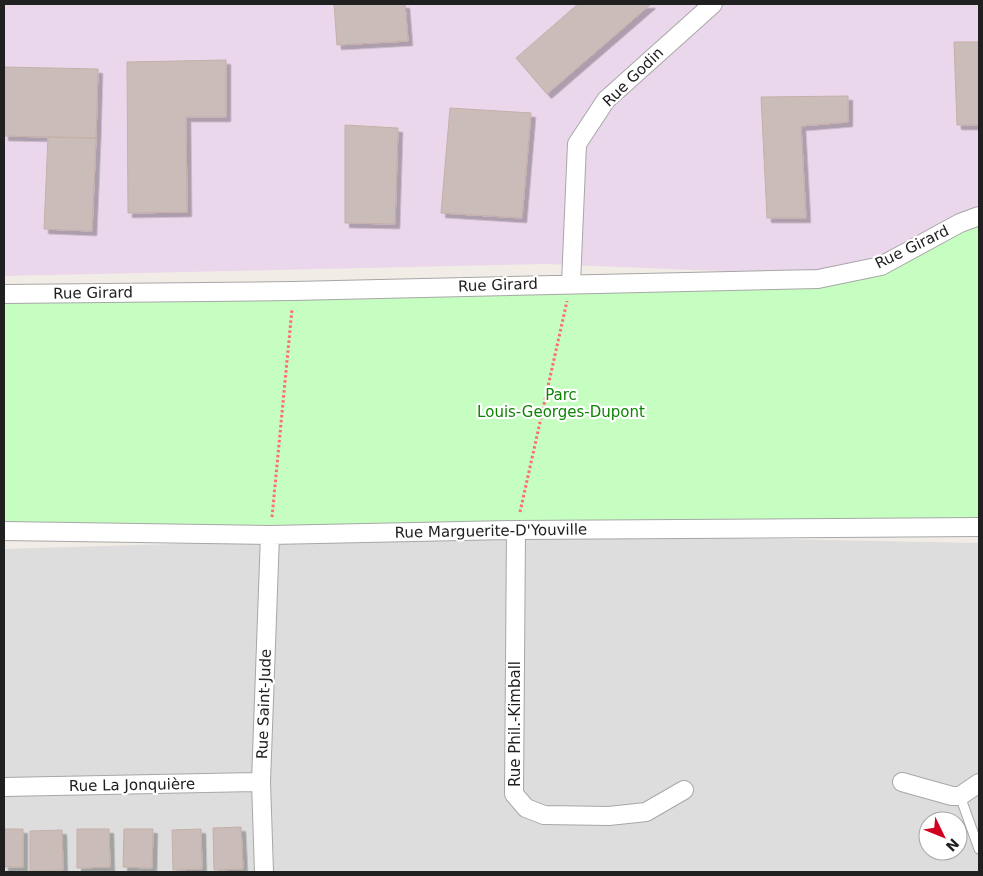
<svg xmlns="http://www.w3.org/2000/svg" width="983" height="876" font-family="'DejaVu Sans',sans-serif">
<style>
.residential{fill:#dedddd;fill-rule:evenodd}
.industrial{fill:#ebd7eb}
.park{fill:#c6fec1}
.building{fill:#cabdb9;stroke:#c5afa7;filter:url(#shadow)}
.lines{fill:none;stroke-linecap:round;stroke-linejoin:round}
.service-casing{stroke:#a7a7a7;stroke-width:11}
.minor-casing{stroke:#a7a7a7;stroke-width:20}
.path{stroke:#ff6a73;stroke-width:3;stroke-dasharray:2.5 2.5;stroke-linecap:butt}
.service{stroke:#fff;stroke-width:9}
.minor{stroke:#fff;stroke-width:18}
.labels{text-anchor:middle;stroke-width:4.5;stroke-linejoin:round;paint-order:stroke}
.street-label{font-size:15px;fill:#202020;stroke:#fff}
.park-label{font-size:15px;fill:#0d8503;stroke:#fff}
</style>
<defs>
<filter id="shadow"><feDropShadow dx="4.5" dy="4.5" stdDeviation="0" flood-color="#0004"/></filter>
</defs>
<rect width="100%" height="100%" fill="#f2ece6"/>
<path class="residential" d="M509,534L979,543V872H4V549ZM928,821H958V851H928Z"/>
<path class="industrial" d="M4,4H979V214L881,260L818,275L544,264L4,276Z"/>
<path class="park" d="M979,221V527L4,536V290L819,281Z"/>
<path class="building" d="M334,4H405L408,41L337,45Z
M578,4H651L547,94L516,58Z
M954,42H979V125H957Z
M226,60V117H186L187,212L128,213L127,62Z
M4,67L98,69L96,138L4,136Z
M848,96V122L801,126L806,218H767L761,97Z
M450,108L531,113L522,218L441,213Z
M345,125L398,128L395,224L345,223Z
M48,137L96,138L92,231L44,229Z
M241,827L243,869L214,870L213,828Z
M4,829H23V867H4Z
M77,829H109L110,867L77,868Z
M124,829H153L152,868L123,867Z
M201,829L202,869L173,870L172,830Z
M62,830L63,870L30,871V831Z"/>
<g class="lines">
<defs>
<path id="service" d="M960,796L979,849"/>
<path id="minor" d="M571,283L577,144L606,100L713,4
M4,294L293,291L818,279L881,266L960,223L979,216
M516,530L514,794L526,808L544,815L609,816L646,812L684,790
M4,531L270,535L516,530L979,527
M902,782L952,796H960L979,783
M4,787L261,782
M264,872L261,782L270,535"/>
</defs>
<use href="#service" class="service-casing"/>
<use href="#minor" class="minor-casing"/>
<path class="path" d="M520,512L567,301
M272,517L292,309"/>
<use href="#service" class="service"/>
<use href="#minor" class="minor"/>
</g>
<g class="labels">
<g class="street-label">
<text transform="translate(633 77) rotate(-44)" y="5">Rue Godin</text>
<text transform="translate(912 247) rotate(-26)" y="5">Rue Girard</text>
<text transform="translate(498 285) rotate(-2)" y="5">Rue Girard</text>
<text transform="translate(93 293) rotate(-1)" y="5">Rue Girard</text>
<text transform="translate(491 531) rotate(-1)" y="5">Rue Marguerite-D'Youville</text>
<text transform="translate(264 704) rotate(-88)" y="5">Rue Saint-Jude</text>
<text transform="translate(515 724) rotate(-90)" y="5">Rue Phil.-Kimball</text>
<text transform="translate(132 785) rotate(-1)" y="5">Rue La Jonquière</text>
</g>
<g class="park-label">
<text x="561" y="400">Parc<tspan x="561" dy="17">Louis-Georges-Dupont</tspan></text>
</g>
</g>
<rect width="983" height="876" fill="none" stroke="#202020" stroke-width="10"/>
<g transform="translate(943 836) rotate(133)"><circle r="24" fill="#ffffff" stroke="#a6a6a6"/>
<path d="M0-4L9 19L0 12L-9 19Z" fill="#d10023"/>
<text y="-8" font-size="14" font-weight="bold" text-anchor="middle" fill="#202020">N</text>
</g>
</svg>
